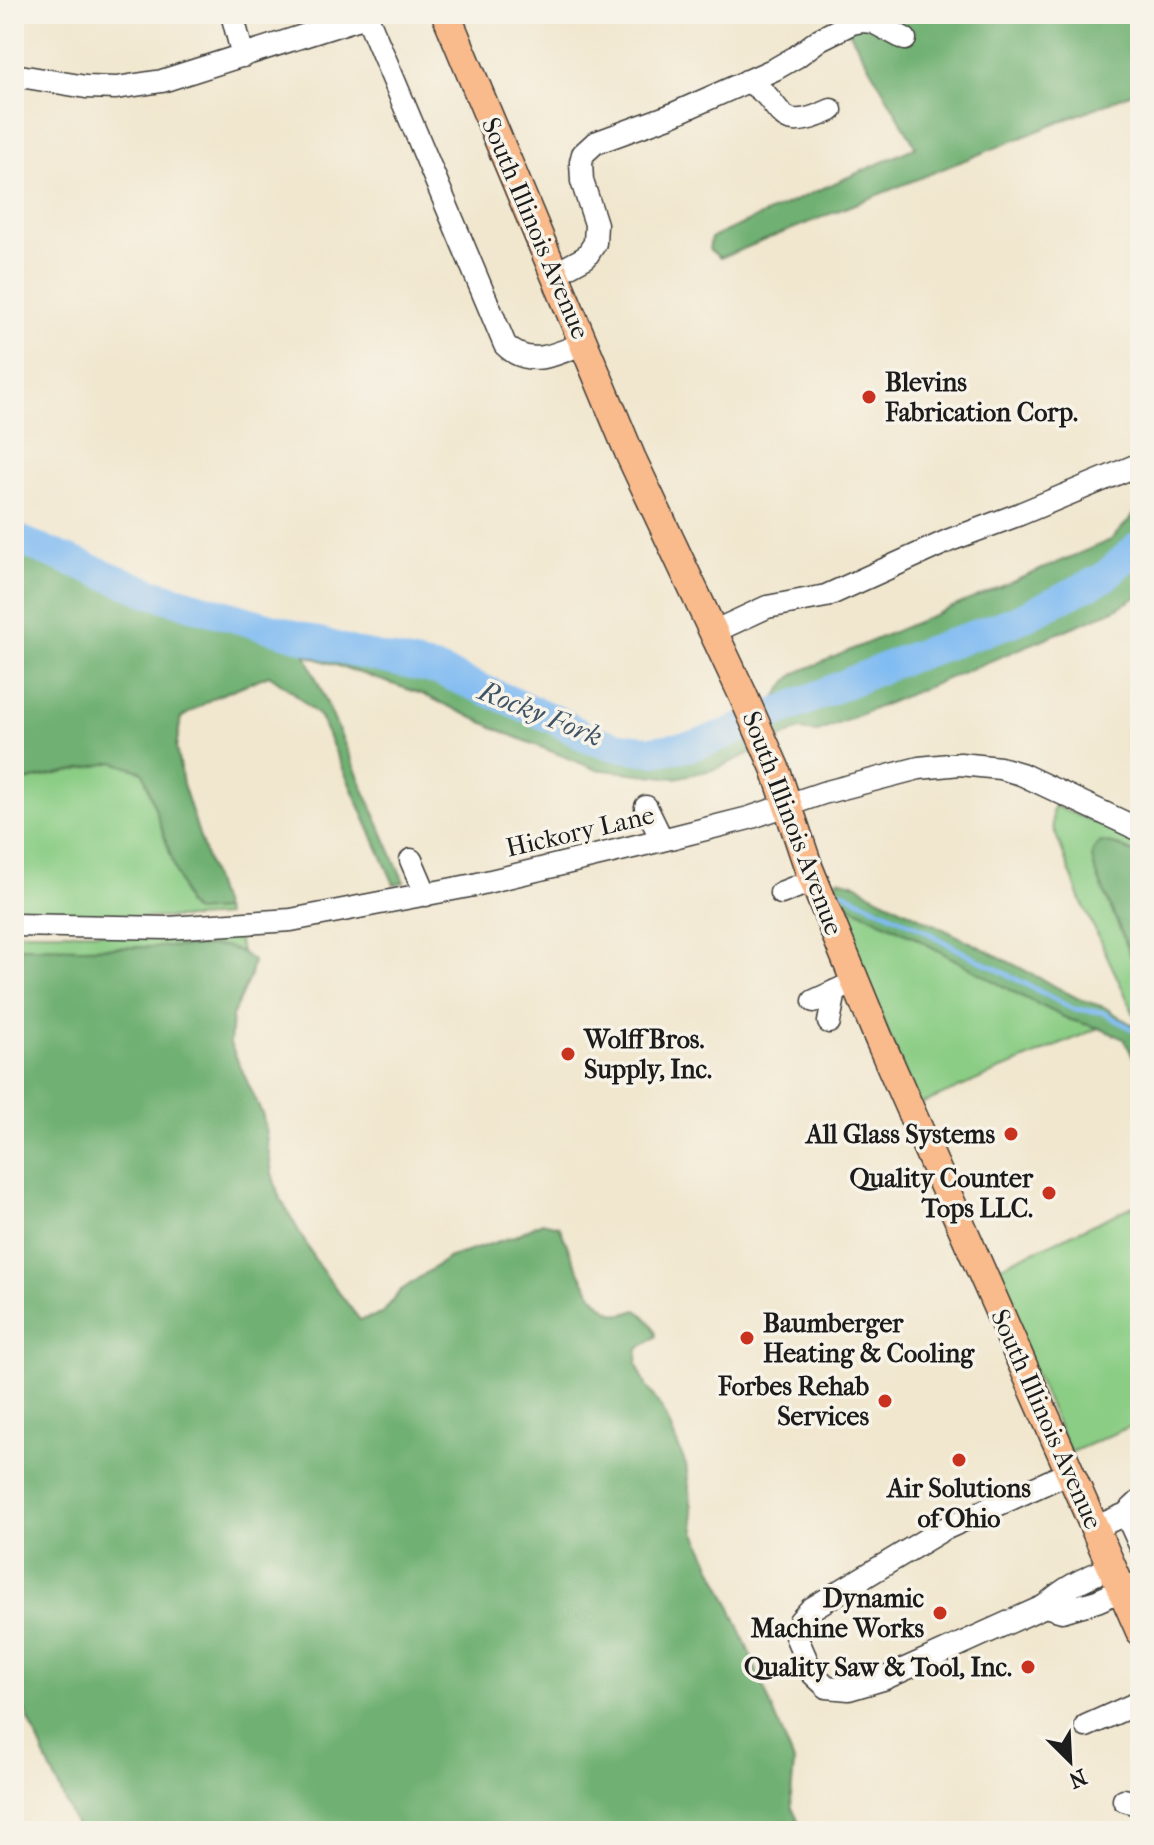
<svg xmlns="http://www.w3.org/2000/svg" width="1154" height="1845" font-family="'IM FELL French Canon',serif">
  <rect width="100%" height="100%" fill="#f7f3e8"/>
  <filter id="ink" filterUnits="userSpaceOnUse"><feTurbulence type="fractalNoise" baseFrequency=".0125" numOctaves="2"/><feDisplacementMap in="SourceGraphic" scale="16" xChannelSelector="R" yChannelSelector="G"/><feConvolveMatrix kernelMatrix="1 2 1 2 8 2 1 2 1" color-interpolation-filters="sRGB"/></filter>
  <filter id="wash" filterUnits="userSpaceOnUse"><feTurbulence type="fractalNoise" baseFrequency=".006" numOctaves="4" result="noise"/><feDisplacementMap in="SourceGraphic" scale="32" xChannelSelector="R" yChannelSelector="G"/><feGaussianBlur stdDeviation="1.8" result="paint"/><feColorMatrix in="noise" values="0 0 0 0 0 0 0 0 0 0 0 0 0 0 0 0 0 1.4 0 .05"/><feComposite in="paint" operator="in"/></filter>
  <g filter="url(#wash)">
    <rect width="100%" height="100%" fill="#f1e7cf"/>
    <path fill="#8bcd85" stroke="#547450" stroke-width="2" d="M114,762L144,772L187,905L195,912L223,910L225,916L193,918L14,916V783Z
      M1055,806L1140,841V860L1139,856L1117,845L1100,842C1089,853 1092,856 1095,870L1137,970L1140,972V1032L1131,1007L1080,898L1053,827L1052,812Z
      M834,887L836,894L856,909L912,936L1068,1019L1099,1028L919,1105L827,890Z
      M14,932L237,933L241,952L224,946L80,948L14,947Z
      M1140,1203V1422L1070,1453L990,1271Z"/>
    <path fill="#70b072" stroke="#466647" stroke-width="2" d="M839,14H1140V90L720,258L709,249L711,238L916,147Z
      M1140,508V595L1114,610L818,732L797,730L774,742L759,707L774,700L786,683L796,673L1111,540Z
      M14,538L151,593L356,653L437,670L558,721L586,737L615,746L651,751L691,746L744,726L755,751L716,769L675,778L595,769L506,733L422,694L306,655L404,882L394,884L320,717L293,692L269,675L215,697L181,718L176,748L183,784L223,910L195,912L187,905L143,772L114,762L14,783Z
      M1100,842L1117,845L1139,856L1140,972L1137,970L1095,870C1092,857 1089,853 1100,842Z
      M838,879L857,884L872,894L990,952L1079,999L1104,1007L1132,1025L1140,1042V1070L1124,1039L1099,1028L1068,1019L1019,995L912,936L856,909L836,894L834,887Z
      M224,946L241,952L253,961L250,976L232,1016L230,1044L263,1116L272,1173L279,1196L318,1265L360,1320L382,1314L400,1291L448,1258L515,1236L542,1222L559,1226C570,1250 589,1309 619,1314C625,1315 631,1312 637,1310C646,1316 656,1326 656,1337L638,1349L637,1365L646,1385L664,1412L686,1465L695,1531L730,1605L794,1762L791,1797L792,1808L803,1831H78L14,1686V947L80,948Z"/>
    <g fill="none" stroke-linecap="round" stroke-linejoin="round">
      <path stroke="#80bbf2" stroke-width="5" d="M830,886L920,928L966,954L993,967L1073,1009L1102,1012L1138,1032"/>
      <path stroke="#80bbf2" stroke-width="30" d="M14,538L151,593L356,653L437,670L558,721L586,737L615,746L651,751L691,746L722,736L895,663L1017,620L1103,578L1140,545"/>
    </g>
  </g>
  <g filter="url(#ink)">
    <g fill="none" stroke-linecap="round" stroke-linejoin="round">
      <defs>
        <path id="minor" d="M232,14L243,56
          M366,14L505,345C529,369 557,354 584,343
          M14,75L86,87L116,88L162,81L366,16
          M747,81C788,102 770,138 831,110
          M555,274L586,257L595,243L596,224L582,181L581,162L583,154L595,143L669,116L775,69L796,57L820,39L852,23L862,21L873,22L905,39
          M713,632L767,607L826,596L950,540L1020,514L1140,464
          M646,807L662,840
          M411,860L426,895
          M781,893L814,880
          M14,925L168,928L291,920L474,885L662,840L749,818L823,793L919,768L960,764L1000,768L1021,774L1140,830
          M814,1001L855,982
          M829,1022L835,991
          M1070,1472L942,1530L811,1609L800,1621L796,1636L812,1673L827,1687L849,1689L883,1679L1045,1606C1065,1586 1086,1578 1112,1567
          M1126,1514L1140,1545
          M1094,1528L1126,1514L1140,1501
          M1045,1606L1062,1611L1097,1601L1140,1582
          M1086,1726L1140,1702
          M1124,1800L1140,1805"/>
        <path id="major" d="M446,14L631,457L742,693L775,768L809,869L879,1039L1140,1631"/>
      </defs>
      <use href="#minor" stroke="#3c3a37" stroke-width="25"/>
      <use href="#major" stroke="#3c3a37" stroke-width="31"/>
      <use href="#minor" stroke="#fff" stroke-width="22"/>
      <use href="#major" stroke="#fabb8c" stroke-width="28"/>
    </g>
  </g>
  <g fill="#c8321e" stroke="#f7f3e8" stroke-width="3">
    <circle cx="869" cy="397" r="8"/>
    <circle cx="568" cy="1054" r="8"/>
    <circle cx="1011" cy="1134" r="8"/>
    <circle cx="1049" cy="1193" r="8"/>
    <circle cx="747" cy="1338" r="8"/>
    <circle cx="885" cy="1401" r="8"/>
    <circle cx="959" cy="1460" r="8"/>
    <circle cx="940" cy="1613" r="8"/>
    <circle cx="1028" cy="1667" r="8"/>
  </g>
  <g text-anchor="middle" stroke-width="7" stroke-linejoin="round" paint-order="stroke">
    <g font-size="26" fill="#1c1c1c" stroke="#f7f3e8">
      <text transform="translate(536 228) rotate(67)" y="9">South Illinois Avenue</text>
      <text transform="translate(793 823) rotate(69)" y="9">South Illinois Avenue</text>
      <text transform="translate(580 831) rotate(-13)" y="9">Hickory Lane</text>
      <text transform="translate(1047 1419) rotate(66)" y="9">South Illinois Avenue</text>
    </g>
    <g font-size="26" font-weight="bold" fill="#1c1c1c" stroke="#f7f3e8" text-anchor="end">
      <text x="885" y="391" text-anchor="start">Blevins<tspan x="885" dy="30">Fabrication Corp.</tspan></text>
      <text x="584" y="1048" text-anchor="start">Wolff Bros.<tspan x="584" dy="30">Supply, Inc.</tspan></text>
      <text x="995" y="1143">All Glass Systems</text>
      <text x="1033" y="1187">Quality Counter<tspan x="1033" dy="30">Tops LLC.</tspan></text>
      <text x="763" y="1332" text-anchor="start">Baumberger<tspan x="763" dy="30">Heating &amp; Cooling</tspan></text>
      <text x="869" y="1395">Forbes Rehab<tspan x="869" dy="30">Services</tspan></text>
      <text x="959" y="1497" text-anchor="middle">Air Solutions<tspan x="959" dy="30">of Ohio</tspan></text>
      <text x="924" y="1607">Dynamic<tspan x="924" dy="30">Machine Works</tspan></text>
      <text x="1012" y="1676">Quality Saw &amp; Tool, Inc.</text>
    </g>
    <g font-size="28" font-style="italic" fill="#3f5467" stroke="#f7f3e8">
      <text transform="translate(541 713) rotate(22)" y="10">Rocky Fork</text>
    </g>
  </g>
  <rect width="1154" height="1845" fill="none" stroke="#f7f3e8" stroke-width="48"/>
  <g transform="translate(1070 1761) rotate(156)" stroke="#f7f3e8" stroke-width="6" paint-order="stroke">
  <path d="M0-6L14 30L0 20L-14 30Z" fill="#1c1c1c"/>
  <text y="-12" font-size="22" font-weight="bold" text-anchor="middle" fill="#1c1c1c">N</text>
  </g>
</svg>
